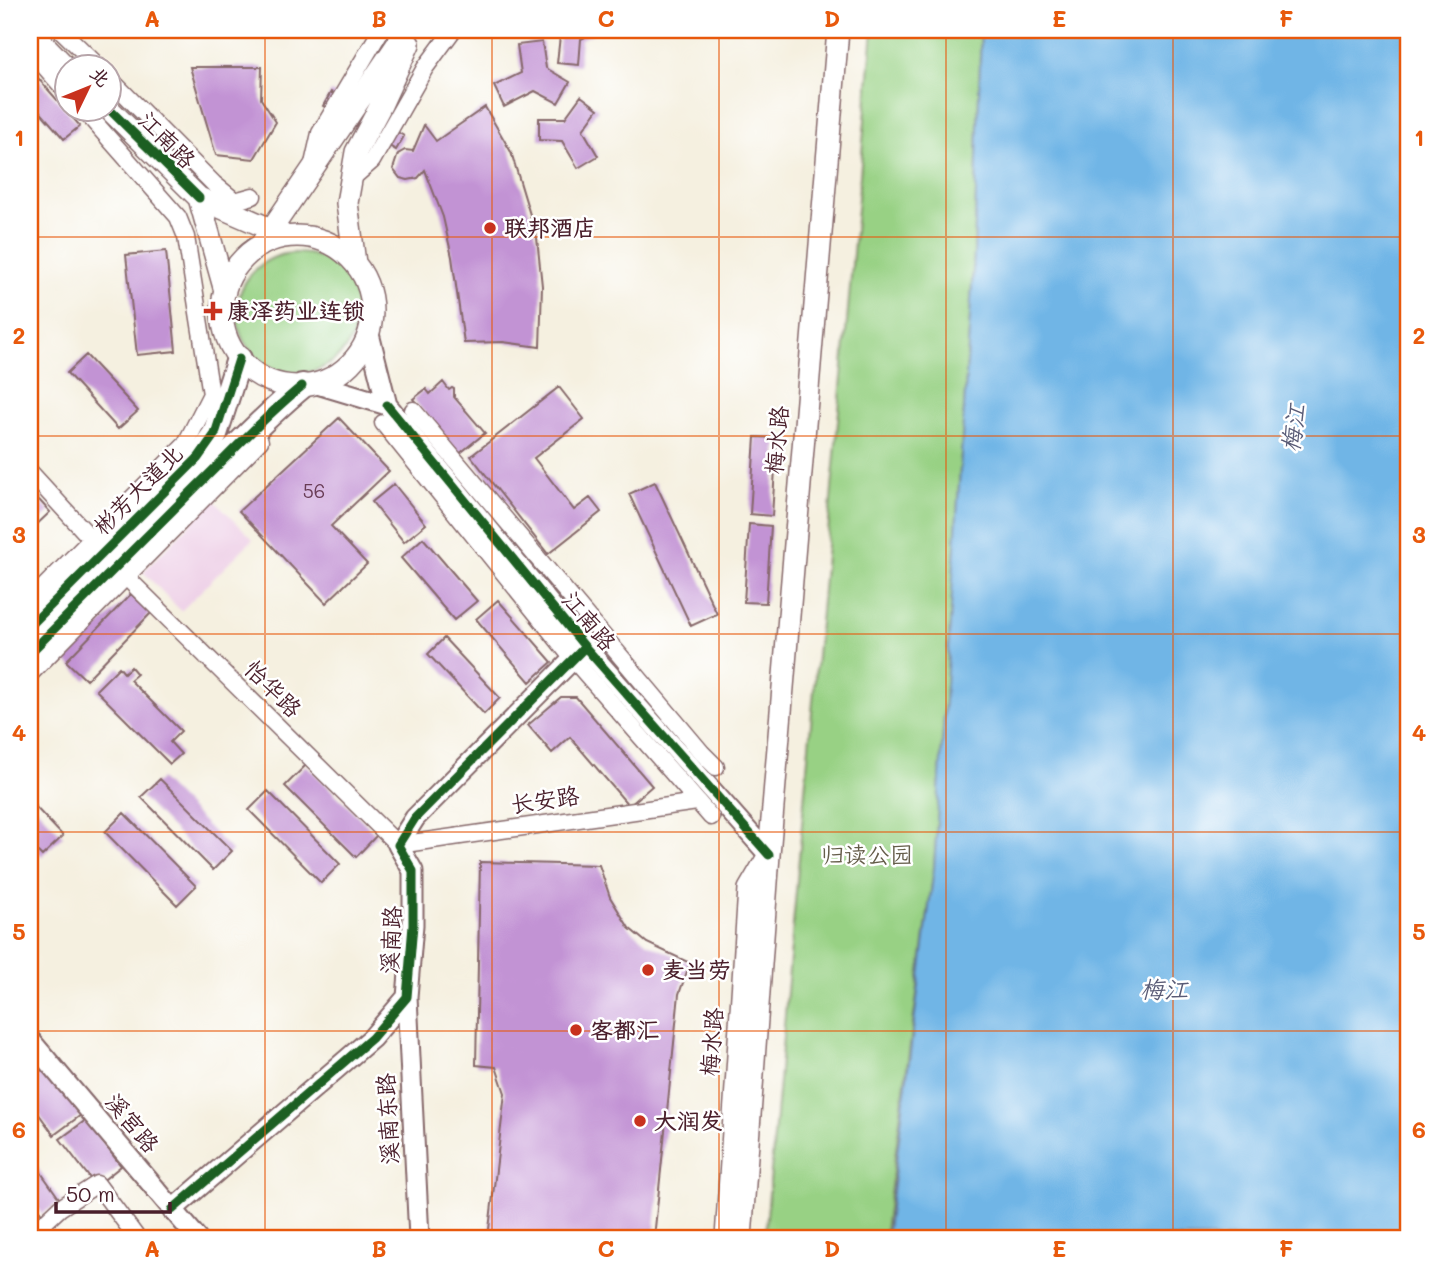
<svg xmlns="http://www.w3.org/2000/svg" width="1438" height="1268" font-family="Mali,'LXGW WenKai TC',sans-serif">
  <rect width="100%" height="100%" fill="#fff"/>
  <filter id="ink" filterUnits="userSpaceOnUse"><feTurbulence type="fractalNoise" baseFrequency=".0143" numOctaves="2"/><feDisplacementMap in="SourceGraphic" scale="14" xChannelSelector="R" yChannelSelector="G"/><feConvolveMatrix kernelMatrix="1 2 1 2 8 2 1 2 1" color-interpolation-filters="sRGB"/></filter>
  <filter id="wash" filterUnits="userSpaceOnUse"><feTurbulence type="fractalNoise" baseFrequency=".00686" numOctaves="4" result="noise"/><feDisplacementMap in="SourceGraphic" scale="28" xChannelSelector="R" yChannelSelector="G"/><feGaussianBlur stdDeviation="1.57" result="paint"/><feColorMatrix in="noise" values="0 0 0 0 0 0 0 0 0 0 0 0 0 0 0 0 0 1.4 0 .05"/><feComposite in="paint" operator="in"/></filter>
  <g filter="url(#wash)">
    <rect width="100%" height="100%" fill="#f5f0e0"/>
    <path fill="#eed0e7" d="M214,500L253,539L181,611L143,572Z"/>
    <path fill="#98d184" stroke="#717858" stroke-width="2" d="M873,30H981L974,254L934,868L884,1238H765Z
      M237 313a60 60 0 1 1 120 0a60 60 0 1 1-120 0Z"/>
    <path fill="#70b5e6" stroke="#5d6a88" stroke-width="2" d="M981,30H1408V1238H886L934,868L974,254Z"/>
    <g id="blocks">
      <path fill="#c293d4" d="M550,30H600L581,39L579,65L557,63L560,36Z
        M542,42L546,68L570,82L558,103L535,91L504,107L494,86L521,73L517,45Z
        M190,67H262L261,99L276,122L254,159L216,155Z
        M30,69L80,126L64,139L30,100Z
        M331,92L404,136L396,150L323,106Z
        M581,96L598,109L583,130L598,156L578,168L562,141L539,140V118H565Z
        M485,107L511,152L537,238L542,286L540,347L503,342L464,343L452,257L443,217L425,170L418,178L408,180L400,178L393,169L398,154L405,150L413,151L424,125L436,141Z
        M166,251L176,351L137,355L126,255Z
        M86,355L138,411L118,429L67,373Z
        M443,382L449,390L452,388L454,389V397L485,433L459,454L413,399L426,389L430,394Z
        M559,387L584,419L534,458L574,510L590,498L601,512L548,554L471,456Z
        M339,418L389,471L331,526L367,564L326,603L239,511Z
        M755,437L777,438L772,516L750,514Z
        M655,482L717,614L691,626L629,494Z
        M394,484L426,524L404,542L372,502Z
        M30,490L50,512L31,530L30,528Z
        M749,524L771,526L766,603L744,602Z
        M423,538L477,601L454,620L401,558Z
        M131,594L151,613L86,680L66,661Z
        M498,600L552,662L530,682L476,619Z
        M444,638L500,698L484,714L428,654Z
        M119,667L124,673L131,667L137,674L130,680L181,731L170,742L181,754L170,764L96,690Z
        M561,697H576L652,786L629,806L570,737L552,753L528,725Z
        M306,765L377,835L356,857L285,786Z
        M160,779L232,851L213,870L141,797Z
        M268,791L340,864L321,883L249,810Z
        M30,801L63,836L42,856L30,844Z
        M124,813L196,886L177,905L105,832Z
        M480,862L599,865L610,897L629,928L647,943L690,963L679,994L654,1238H488L505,1093L496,1067L476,1065Z
        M45,1067L81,1115L54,1135L30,1102V1078Z
        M86,1120L121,1166L96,1186L60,1139Z
        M30,1157L61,1201L42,1214L30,1196Z"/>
    </g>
  </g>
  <g filter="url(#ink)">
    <use href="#blocks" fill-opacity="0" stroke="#86686a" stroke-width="2"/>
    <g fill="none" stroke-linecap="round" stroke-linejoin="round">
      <defs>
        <path id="minor" d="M61,30L98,66
          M30,50L66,91
          M108,77L214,184L235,201L253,196
          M313,164L320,133L381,30
          M349,181L372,161L425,68L453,30
          M413,410L702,753L716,767
          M383,423L573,659L711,817
          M30,472L97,545
          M116,567L398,845L697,802
          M30,601L185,445L211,394L186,237L178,217L82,108
          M30,674L260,441
          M30,1236L60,1208L97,1184L137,1238"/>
        <path id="tertiary" d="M369,334L387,405L585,647L769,855
          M317,384L387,405
          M407,997L419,1238
          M30,1040L197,1238
          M172,1210L372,1038L407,997L413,925V871L398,845L415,818L585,647"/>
        <path id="secondary" d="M30,30L66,67
          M108,108L199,198L282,234
          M199,198L225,291
          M222 311a75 75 0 1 1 150 0a75 75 0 1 1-150 0Z
          M260,246L407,30
          M355,263L347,203L356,152L381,105L409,44
          M726,1238L749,889L766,860
          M741,1238L769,855L838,30"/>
        <path id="primary" d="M30,626L198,458L215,434L239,359
          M30,653C86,597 141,542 197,486C232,452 264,417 302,386"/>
      </defs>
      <use href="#minor" stroke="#86686a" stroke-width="19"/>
      <use href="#tertiary" stroke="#86686a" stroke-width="23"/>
      <use href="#secondary" stroke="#86686a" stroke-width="24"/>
      <use href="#primary" stroke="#86686a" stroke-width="28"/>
      <use href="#minor" stroke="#fff" stroke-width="16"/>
      <use href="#tertiary" stroke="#fff" stroke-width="19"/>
      <use href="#secondary" stroke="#fff" stroke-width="21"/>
      <use href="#primary" stroke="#fff" stroke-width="24"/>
      <defs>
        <path id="cycleway" d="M108,108L199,198
          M387,405L585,647L769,855
          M30,626L198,458L215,434L239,359
          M30,653C86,597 141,542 197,486C232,452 264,417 302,386
          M172,1210L372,1038L407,997L413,925V871L398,845L415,818L585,647"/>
      </defs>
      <use href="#cycleway" stroke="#fff" stroke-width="13"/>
      <use href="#cycleway" stroke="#1b5e20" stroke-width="9"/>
    </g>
  </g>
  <path fill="none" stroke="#e8590c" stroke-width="2" stroke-opacity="0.55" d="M265,30V1238M492,30V1238M719,30V1238M946,30V1238M1173,30V1238M30,237H1408M30,436H1408M30,634H1408M30,832H1408M30,1031H1408"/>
  <g fill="#c8321e" stroke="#fff" stroke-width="2.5">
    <circle cx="490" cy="228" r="7"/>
    <path d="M209.5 300.5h7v7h7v7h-7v7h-7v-7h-7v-7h7z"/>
    <circle cx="648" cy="970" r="7"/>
    <circle cx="576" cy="1030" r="7"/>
    <circle cx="640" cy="1121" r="7"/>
  </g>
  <g text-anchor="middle" stroke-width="5" stroke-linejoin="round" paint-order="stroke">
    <g font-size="19" fill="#683c55">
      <text x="314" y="498">56</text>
    </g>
    <g font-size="23" fill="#4a1f2b" stroke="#fff">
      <text transform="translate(167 140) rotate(45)" y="8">江南路</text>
      <text transform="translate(777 440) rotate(-85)" y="8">梅水路</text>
      <text transform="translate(138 490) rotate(-45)" y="8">彬芳大道北</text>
      <text transform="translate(589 621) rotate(50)" y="8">江南路</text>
      <text transform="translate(273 689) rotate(45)" y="8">怡华路</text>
      <text transform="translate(545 800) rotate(-8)" y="8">长安路</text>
      <text transform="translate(391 940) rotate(-87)" y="8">溪南路</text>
      <text transform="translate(712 1042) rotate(-86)" y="8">梅水路</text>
      <text transform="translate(388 1119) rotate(-93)" y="8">溪南东路</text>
      <text transform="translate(132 1123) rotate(50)" y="8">溪宫路</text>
    </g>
    <g font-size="23" font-weight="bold" fill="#4a1f2b" stroke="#fff" text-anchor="start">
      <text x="504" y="236">联邦酒店</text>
      <text x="227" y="319">康泽药业连锁</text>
      <text x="662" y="978">麦当劳</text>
      <text x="590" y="1038">客都汇</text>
      <text x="654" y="1129">大润发</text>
    </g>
    <g font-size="23" fill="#655d4a" stroke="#fff">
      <text x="867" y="863">归读公园</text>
    </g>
    <g font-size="24" font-style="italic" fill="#595b76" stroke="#fff">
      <text transform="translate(1294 428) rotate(-82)" y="8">梅江</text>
      <text x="1164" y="998">梅江</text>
    </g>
  </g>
  <rect width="1438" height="1268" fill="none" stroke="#fff" stroke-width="77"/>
  <g transform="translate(88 88) rotate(47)"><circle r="33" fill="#ffffff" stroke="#b7a5aa" stroke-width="2"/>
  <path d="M0-5L12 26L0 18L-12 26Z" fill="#c8321e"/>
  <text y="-10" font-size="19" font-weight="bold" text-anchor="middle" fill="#4a1f2b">北</text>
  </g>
  <path d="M56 1202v10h114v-10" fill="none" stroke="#4a1f2b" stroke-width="3.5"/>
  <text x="66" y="1202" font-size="21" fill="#4a1f2b" stroke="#ffffff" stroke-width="5" paint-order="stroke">50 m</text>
  <rect x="38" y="38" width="1362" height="1192" fill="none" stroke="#e8590c" stroke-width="2.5"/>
  <g font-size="23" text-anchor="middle" font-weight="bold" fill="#e8590c">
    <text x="152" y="27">A</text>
    <text x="379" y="27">B</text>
    <text x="606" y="27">C</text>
    <text x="832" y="27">D</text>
    <text x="1059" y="27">E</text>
    <text x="1286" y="27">F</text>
    <text x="19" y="146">1</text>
    <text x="1419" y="146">1</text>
    <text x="19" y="344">2</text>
    <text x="1419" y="344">2</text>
    <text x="19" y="543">3</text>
    <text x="1419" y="543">3</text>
    <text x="19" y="741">4</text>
    <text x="1419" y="741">4</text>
    <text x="19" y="940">5</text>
    <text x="1419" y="940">5</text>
    <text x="19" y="1138">6</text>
    <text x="1419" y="1138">6</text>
    <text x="152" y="1257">A</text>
    <text x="379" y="1257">B</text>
    <text x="606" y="1257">C</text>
    <text x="832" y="1257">D</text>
    <text x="1059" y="1257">E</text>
    <text x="1286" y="1257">F</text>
  </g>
</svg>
